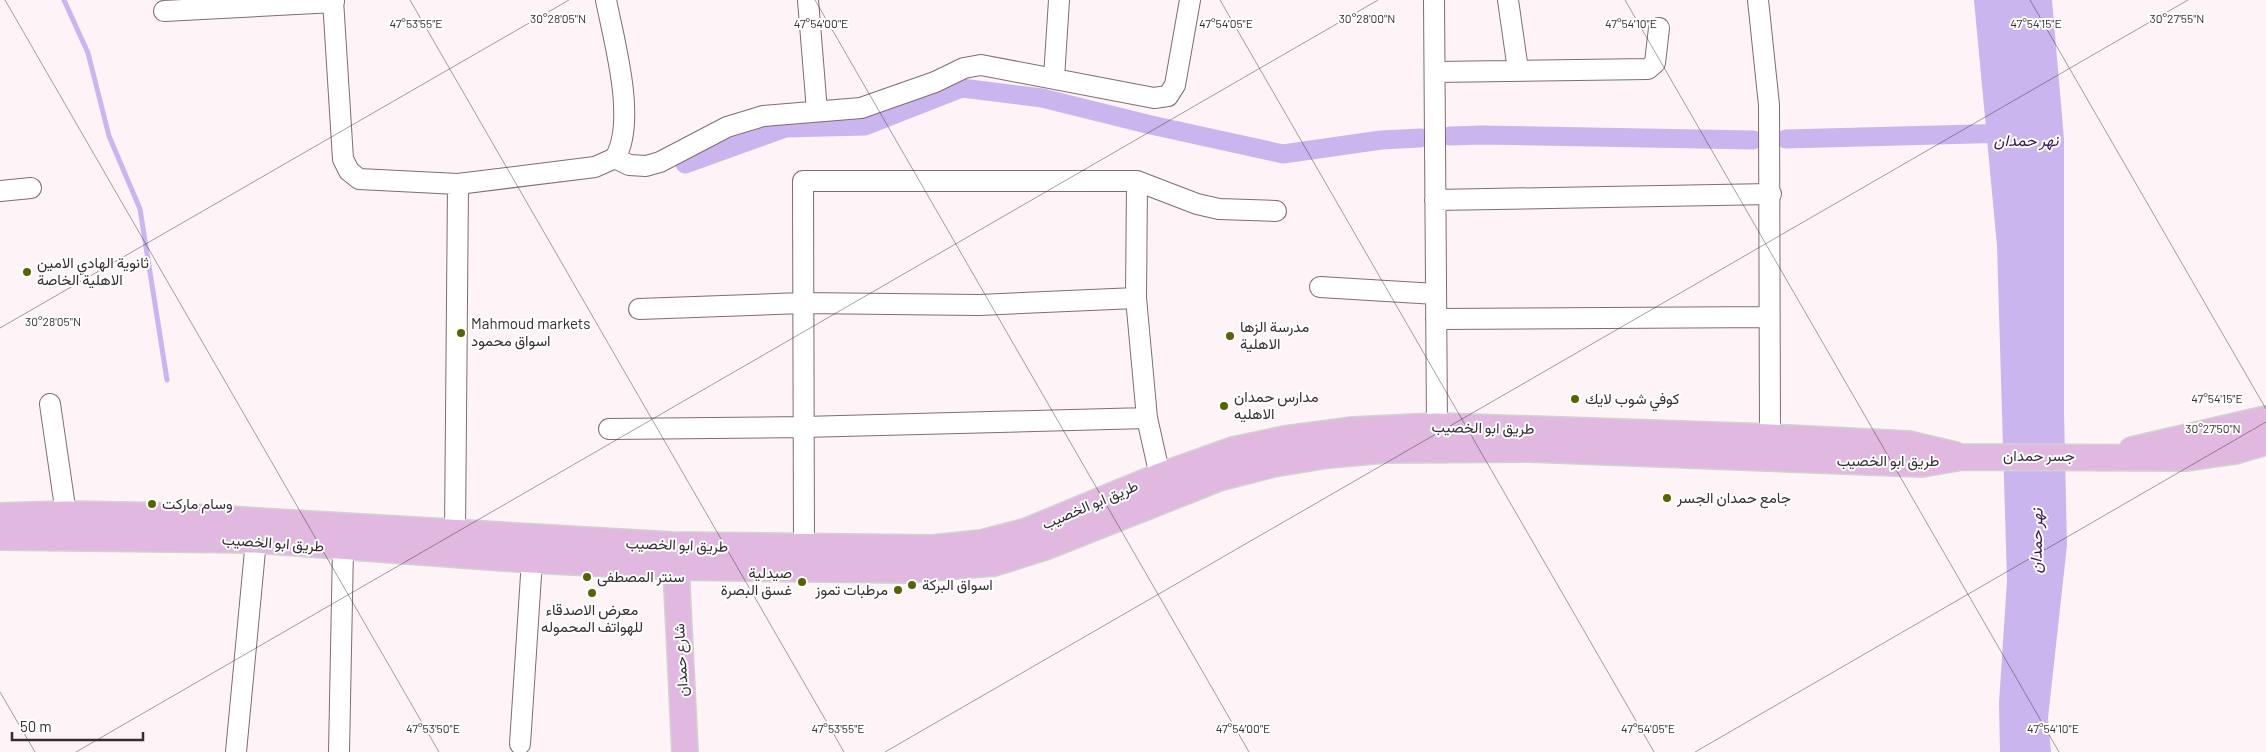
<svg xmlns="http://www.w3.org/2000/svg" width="2266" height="752" font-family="Barlow,Vazirmatn,sans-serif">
  <rect width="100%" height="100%" fill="#fef3f7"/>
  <path fill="#cbb5ee" d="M1974,0H2052L2064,139V412L2067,545L2048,718L2051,752H2000L1999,703L2007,580L1997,246Z"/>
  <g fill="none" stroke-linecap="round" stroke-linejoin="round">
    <path stroke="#cbb5ee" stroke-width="5" d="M64,0L88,53L109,136L140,209L167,380"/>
    <path stroke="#cbb5ee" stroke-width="19" d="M1450,136L1483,135L1753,140
      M1786,139L2012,133
      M685,164L785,128L865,126L962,88L1042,98L1151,125L1283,154L1381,140L1421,138"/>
    <defs>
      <path id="minor" d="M333,0L343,159L349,171L359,179L458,184
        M808,0L817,111
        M1434,0L1437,426
        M1508,0L1518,70
        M1758,0L1769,105L1770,437
        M164,11L334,2
        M1436,72L1648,69L1655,63L1659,28
        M1054,78L1059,0
        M615,158L629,165L646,166L660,162L727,127L763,116L861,108L935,82L964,68L981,65L1154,98L1168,96L1175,85L1190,0
        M1137,181L1136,298L1147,418L1160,476
        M0,191L31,188
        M1435,200L1771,194
        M1320,287L1436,294
        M639,309L802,303L979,305L1136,298
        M1436,319L1769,317
        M50,404L66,514
        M609,429L803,427L1147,418
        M455,533L458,184L595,167L615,158C637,121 614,41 606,0
        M804,547L803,181H1137L1197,204L1219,209L1276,211
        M520,744L532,560
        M236,752L256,540
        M339,752L343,548"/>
      <path id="major" d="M2132,450L2266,419
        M0,516L66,514L172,516L672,545L933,548L981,543L1027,531L1160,476L1233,450L1285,439L1353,430L1437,426L1770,437L1908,444L1955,455
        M0,537L256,540L532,560L676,567L904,570L994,563L1045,547L1219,478L1273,464L1328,455L1384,450L1530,449L1922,464L1962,457L2187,458L2235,451L2266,442
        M676,567L685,752"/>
    </defs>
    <use href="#minor" stroke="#826a74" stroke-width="22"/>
    <use href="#major" stroke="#d3d1d2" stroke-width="28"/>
    <use href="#minor" stroke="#fff" stroke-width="20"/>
    <use href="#major" stroke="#e0b8e0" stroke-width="25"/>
  </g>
  <path fill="none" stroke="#372d31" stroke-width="1" stroke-opacity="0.45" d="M5,0L439,752M410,0L844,752M815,0L1249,752M1220,0L1654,752M1625,0L2059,752M2030,0L2266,409M0,328L569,0M0,692L35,752M76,752L1378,0M885,752L2188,0M1695,752L2266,422"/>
  <g fill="#576304" stroke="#fff" stroke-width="2">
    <circle cx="27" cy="272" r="5"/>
    <circle cx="461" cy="333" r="5"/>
    <circle cx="1230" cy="336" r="5"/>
    <circle cx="1575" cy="399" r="5"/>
    <circle cx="1224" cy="406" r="5"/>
    <circle cx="1667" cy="498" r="5"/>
    <circle cx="152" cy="504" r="5"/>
    <circle cx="587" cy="577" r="5"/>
    <circle cx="802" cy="582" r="5"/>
    <circle cx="912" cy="585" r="5"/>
    <circle cx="898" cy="590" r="5"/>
    <circle cx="592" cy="593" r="5"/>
  </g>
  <g text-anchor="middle" stroke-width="4" stroke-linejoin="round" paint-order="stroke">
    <g font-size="15" fill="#372d31" stroke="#fff" text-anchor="start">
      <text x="37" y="268">ثانوية الهادي الامين<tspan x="37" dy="17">الاهلية الخاصة</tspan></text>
      <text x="471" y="329">Mahmoud markets<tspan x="471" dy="17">اسواق محمود</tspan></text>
      <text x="1240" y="332">مدرسة الزها<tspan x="1240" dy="17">الاهلية</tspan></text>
      <text x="1234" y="402">مدارس حمدان<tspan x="1234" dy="17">الاهليه</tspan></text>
      <text x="1585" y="404">كوفي شوب لايك</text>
      <text x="1677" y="503">جامع حمدان الجسر</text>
      <text x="162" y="509">وسام ماركت</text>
      <text x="792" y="578" text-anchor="end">صيدلية<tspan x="792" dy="17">غسق البصرة</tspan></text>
      <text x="597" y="582">سنتر المصطفى</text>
      <text x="922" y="590">اسواق البركة</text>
      <text x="888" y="595" text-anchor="end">مرطبات تموز</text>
      <text x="592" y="615" text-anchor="middle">معرض الاصدقاء<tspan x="592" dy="17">للهواتف المحموله</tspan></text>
    </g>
    <g font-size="15" fill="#372d31" stroke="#fff">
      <text transform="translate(1483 428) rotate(1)" y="5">طريق ابو الخصيب</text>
      <text x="2039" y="461">جسر حمدان</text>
      <text x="1888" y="466">طريق ابو الخصيب</text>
      <text transform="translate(1090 505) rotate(-23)" y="5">طريق ابو الخصيب</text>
      <text transform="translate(273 543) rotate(4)" y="5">طريق ابو الخصيب</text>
      <text transform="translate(677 545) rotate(2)" y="5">طريق ابو الخصيب</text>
      <text transform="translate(681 660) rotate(-93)" y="5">شارع حمدان</text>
    </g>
    <g font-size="16" font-style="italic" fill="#361758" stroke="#fff">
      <text x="2026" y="146">نهر حمدان</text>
      <text transform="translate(2036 541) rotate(-89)" y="6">نهر حمدان</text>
    </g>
  </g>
  <g font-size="12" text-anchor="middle" fill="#372d31" stroke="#fff" stroke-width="4" stroke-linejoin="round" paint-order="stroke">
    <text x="558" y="23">30°28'05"N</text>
    <text x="1367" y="23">30°28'00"N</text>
    <text x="2177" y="23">30°27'55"N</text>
    <text x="416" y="28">47°53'55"E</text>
    <text x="1226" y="28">47°54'05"E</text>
    <text x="2036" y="28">47°54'15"E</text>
    <text x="821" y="28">47°54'00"E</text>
    <text x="1631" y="28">47°54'10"E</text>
    <text x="53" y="326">30°28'05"N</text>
    <text x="2217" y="403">47°54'15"E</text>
    <text x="2213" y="433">30°27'50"N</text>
    <text x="433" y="733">47°53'50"E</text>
    <text x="838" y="733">47°53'55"E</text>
    <text x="1243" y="733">47°54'00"E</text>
    <text x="1648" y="733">47°54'05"E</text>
    <text x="2053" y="733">47°54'10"E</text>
  </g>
  <path d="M12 732v8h131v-8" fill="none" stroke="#372d31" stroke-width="2.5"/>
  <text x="20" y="732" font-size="15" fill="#372d31" stroke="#ffffff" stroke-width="4" paint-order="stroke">50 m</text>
</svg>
